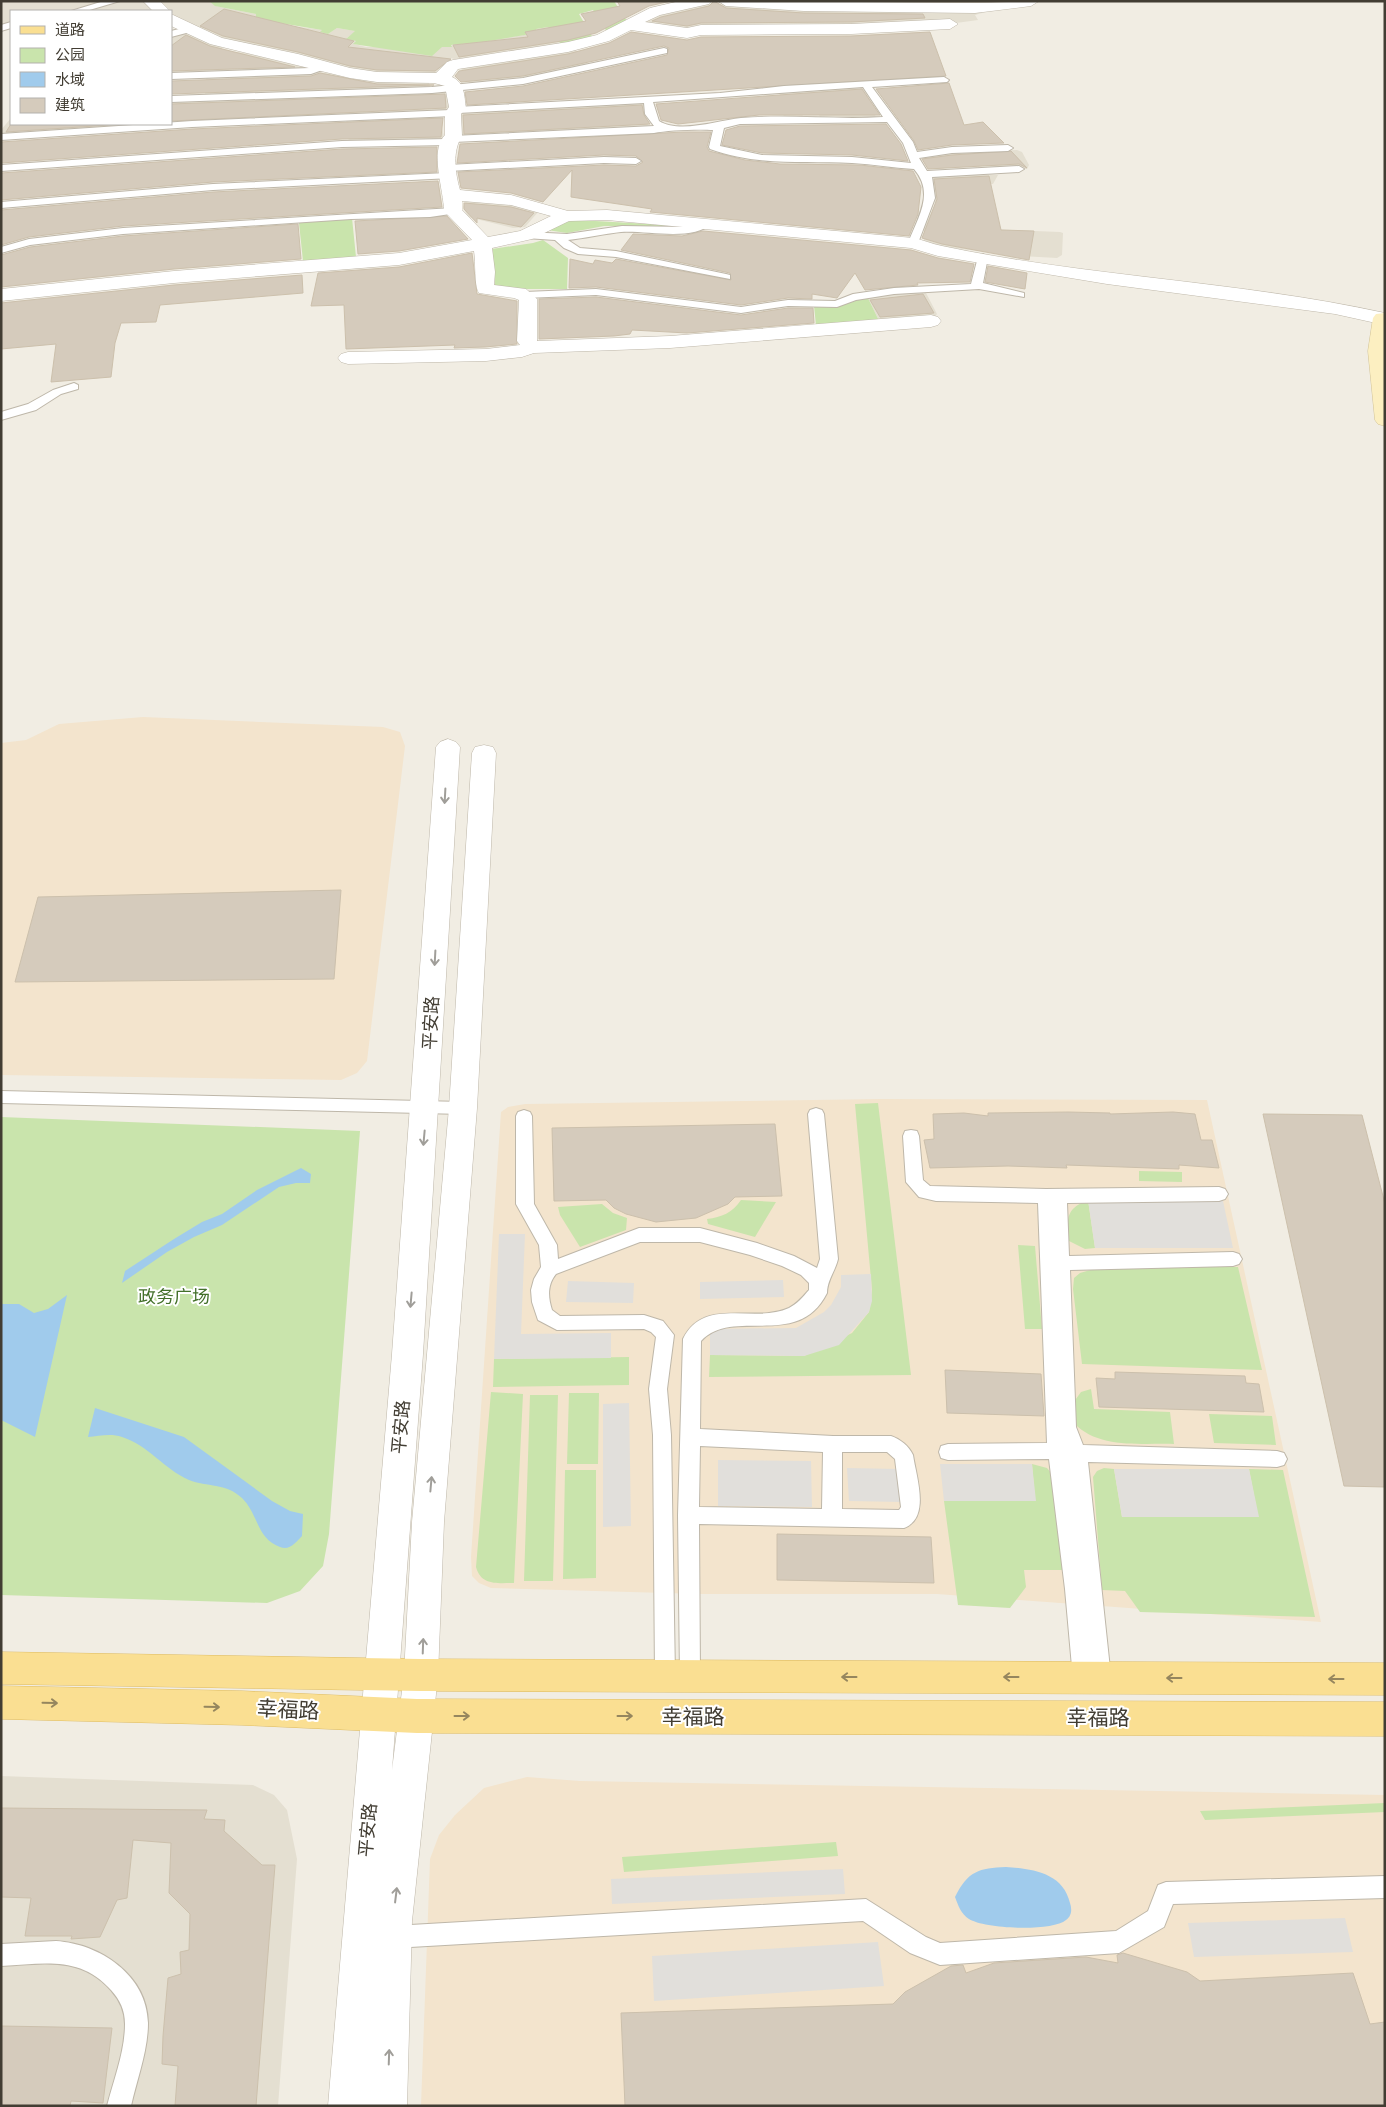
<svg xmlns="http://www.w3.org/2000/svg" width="1386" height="2107" font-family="Inter,'Noto Sans SC',sans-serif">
  <rect width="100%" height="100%" fill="#f1ede3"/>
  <path fill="#e4dfd1" d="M1,1H109L66,11H11V23L1,26Z
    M123,1H147L158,11H84Z
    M156,1H209L216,6L256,14L293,26L323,30L328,34L337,28L356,31L347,38L356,41L354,44L366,47H442L537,33L535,29L548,27L563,47L459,60L450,58L436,74L383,75L236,45L174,16L171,11H168Z
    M707,4L982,11V13L975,15L978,20L956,23L687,32L640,22L655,14Z
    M185,32L222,45V52L261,53L307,63L309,68L171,74V36Z
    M574,48L590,67L473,84L469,83L459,65Z
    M319,72L377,80L428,79L430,87L205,95L206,77Z
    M863,87L872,104L876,118L820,119L817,104L801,101L803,118H784L779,91Z
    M447,90L451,108L447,110L171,123V102Z
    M641,102L643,104L648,125L646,126L461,135L459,112Z
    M440,116L444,138L442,139L349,143L346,120Z
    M11,118V124H166L1,134V130Z
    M1017,150L1022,152L1029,165L1027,169L983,166L929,169L923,156L924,154Z
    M937,175H998L993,184L962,185L965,228L1060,232L1063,233L1062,255L1057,258L1021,256L928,245L924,242V228L935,204L931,177Z
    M467,199L503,202L539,211L525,227L513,228L468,217L463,207Z
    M925,291L937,314L934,318L880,323L867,296Z
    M1,1776L253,1785L274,1795L287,1810L297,1859L278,2106H1Z"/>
  <path fill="#f3e4cd" d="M143,717L383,727L400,732L405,746L367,1061L357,1073L341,1080L1,1075V743L26,740L59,724Z
    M881,1099L1207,1100L1321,1622L937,1594H700L491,1588L479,1583L472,1576L471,1557L501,1112L508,1107L525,1104Z
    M527,1777L580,1781L1385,1795V2106H421L430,1859L439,1835L455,1815L484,1788Z"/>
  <path fill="#c9e4ac" d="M209,1H614L627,21L607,32L593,10L579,14L593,38L563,47L548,27L536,29L537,33L483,42L451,45L452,47H442L432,56L353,44L356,41L346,39L355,31L337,28L328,34L320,32L322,30L256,19V14L215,6Z
    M352,218L356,257L303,261L299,223Z
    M577,220L685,226H604L567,233L547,230L565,222Z
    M543,240L568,258L567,289H507L495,286L492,249L533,243Z
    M867,296L880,323L816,325L814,306L839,305Z
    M878,1103L911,1375L709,1377L710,1355L804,1356L852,1333L869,1312L872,1290L855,1104Z
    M1,1117L360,1131L329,1534L323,1566L300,1591L267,1603L1,1595Z
    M1139,1171L1182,1172V1182L1139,1181Z
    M741,1200L776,1202L755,1237L708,1224L707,1219C722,1217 732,1213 741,1200Z
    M1088,1200L1095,1248L1085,1249L1069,1241C1067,1219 1065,1209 1088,1200Z
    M602,1204L613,1213L627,1218L626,1230L580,1247L560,1215L558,1207Z
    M1018,1245L1035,1246L1042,1329H1025Z
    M1101,1267H1238L1262,1370L1082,1364L1073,1289L1074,1278L1080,1273Z
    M629,1357V1385L493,1387L494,1359Z
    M1091,1389L1094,1409L1170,1412L1174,1444C1141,1443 1098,1449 1074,1423L1073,1403L1081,1392Z
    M491,1392L523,1394L514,1583C498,1583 481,1586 476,1567Z
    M569,1393H599L598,1464H567Z
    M530,1395H558L553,1581H524Z
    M1209,1414L1272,1416L1276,1445L1214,1443Z
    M1032,1464L1047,1468L1052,1474L1065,1570H1024L1026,1587L1010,1608L958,1605L944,1501H1035Z
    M1104,1468L1114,1469L1122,1517H1258L1249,1469L1283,1470L1315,1617L1140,1612L1125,1591L1102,1590L1093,1477L1097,1471Z
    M565,1470H596V1578L563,1579Z
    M1385,1803V1812L1205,1820L1200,1811Z
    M836,1842L838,1856L624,1872L622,1857Z"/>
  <path fill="#e1dfdb" d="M1088,1200L1223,1201L1233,1248H1095Z
    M499,1234H525L521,1334L611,1333V1358L494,1359Z
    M871,1274L872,1301L869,1312L839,1345L804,1356L710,1355V1329L796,1328L824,1312L831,1305L841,1287V1275Z
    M783,1280L784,1297L700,1299V1282Z
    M568,1281L634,1283L633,1303L566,1302Z
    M629,1403L631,1526L603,1527V1404Z
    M718,1460L811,1461L812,1507L718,1506Z
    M940,1464H1032L1036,1501H944Z
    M847,1468L900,1469L902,1502L849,1501Z
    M1114,1469H1249L1259,1517H1122Z
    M843,1869L845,1894L612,1904L611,1879Z
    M1345,1918L1353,1952L1194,1957L1188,1923Z
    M878,1942L884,1986L654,2001L652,1956Z"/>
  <path fill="#a0cbec" d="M301,1168L311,1174L310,1183H296L279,1187L222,1225L194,1237L167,1252L122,1283L125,1271L174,1239L202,1222L222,1214L257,1190Z
    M67,1295L35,1437L1,1420V1304H19L34,1313L48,1309Z
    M95,1408L184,1437L272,1501L290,1511L303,1514L302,1536C296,1542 290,1551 280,1547C256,1538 259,1515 242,1498C226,1483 207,1487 189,1480C164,1469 148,1445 122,1437C111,1433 99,1436 88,1437Z
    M1006,1867C1033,1869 1063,1873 1070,1903C1072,1909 1072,1916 1066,1920C1052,1932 985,1929 969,1919C961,1914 958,1905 955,1897C968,1871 979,1868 1006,1867Z"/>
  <path fill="#d5cbbc" stroke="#ccc0ac" d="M617,1H671L649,6L596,33L568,40L459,57L453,45L528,37L525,32L586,21L581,14L620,6Z
    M714,1L726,8L804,13L923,14L925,18L851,22L701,23L687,26L652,21L661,17L709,6Z
    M224,9L354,41L348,47L451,59L435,71L377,70L350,66L298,52L223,36L200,26Z
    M631,32L687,40L701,37L851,36L930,32L946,76L467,105L465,92L523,86L667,55L669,48L664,46L523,76L461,82L455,76L459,71L568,54L609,43Z
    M186,35L210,46L295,67L171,71V46Z
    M320,73L377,84L434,85L171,94V81L311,76Z
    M949,83L964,125L983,122L1004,143L952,145L918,150L914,141L876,89Z
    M862,89L880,115H759L678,124L661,120L656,104Z
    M445,94L446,108L171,121V104Z
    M642,105L644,115L650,124L464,134L463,115Z
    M443,118L441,137L342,139L1,163V142L192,129Z
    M11,124H124L6,132Z
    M886,124L901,144L908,161L852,155L762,153L722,145L726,130L740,126Z
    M683,132H711L707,147L709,151L745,160L780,164L860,165L913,171L921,187L918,214L909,236L650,212L652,209L571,197L572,170L543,202L511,193L461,188L460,183L458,172L604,165L636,166L643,162L636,156L604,155L457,163L460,144Z
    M437,147V172L213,182L1,200V173L342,149Z
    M1011,151L1027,168L1019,164L928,169L922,159L952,155Z
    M989,176L1001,230L1034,231L1029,260L942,244L922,238L937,199L934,179Z
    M438,181L442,207L123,226L29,237L1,245V210L213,192Z
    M464,203L511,207L534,213L521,227L477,218V223L464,209Z
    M447,216L468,239L399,251L358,254L355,221Z
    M298,224L301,259L174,269L1,287V255L30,247L123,236Z
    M703,231L911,250L938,258L974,264L970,282L917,283L918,285L865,290L855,273L837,298L812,294V299L788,298L741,305L596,287L569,288L570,259L593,264L595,260L612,263L616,259L731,280L730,273L621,250L633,234L682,236Z
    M472,253L477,294L517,301V344L485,347L454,348L455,345L346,349L344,305L311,306L318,273L399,267Z
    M988,266L1027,273L1025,289L985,282Z
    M302,275L303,293L160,305L156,322L121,323L115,343L111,377L51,382L56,344L1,349V303L174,285Z
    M923,294L934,313L880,317L870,300Z
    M596,297L741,315L788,308H813L814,323L687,333L632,330L630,334L614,336L539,339V299Z
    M341,890L334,979L15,982L38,897Z
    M1068,1112L1110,1113V1114L1173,1112L1195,1114L1201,1140H1212L1219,1168L1179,1165V1169L1066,1165L1067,1168L1008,1166L930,1168L924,1140L934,1139L933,1114L964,1113L988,1116V1113Z
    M1263,1114L1362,1115L1385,1204V1487L1344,1486Z
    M775,1124L782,1196L735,1197L728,1204L696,1218L656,1222L626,1214L614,1208L606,1200L554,1201L552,1128Z
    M945,1370L1041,1374L1044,1416L947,1413Z
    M1115,1372L1245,1376L1246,1383L1259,1384L1264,1412L1099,1407L1096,1378L1115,1379Z
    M777,1534L931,1537L934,1583L777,1580Z
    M1,1808L207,1810L204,1819L225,1820L224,1831L262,1865H275L256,2106H175L178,2066L162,2064L163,2036L168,1978L181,1974L180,1952L189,1950L190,1914L169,1893L171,1843L133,1840L127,1898L117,1900L100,1937L71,1939L72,1936H25L31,1898L1,1897Z
    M1123,1953L1187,1972L1200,1981L1353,1973L1370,2024L1385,2022V2106H625L621,2013L893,2004L905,1992L951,1966L963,1965L966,1973L994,1963L1086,1957L1118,1963L1117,1955Z
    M1,2026L112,2028L103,2103L71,2101L70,2106H1Z"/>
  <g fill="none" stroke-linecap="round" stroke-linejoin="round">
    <defs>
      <path id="service" d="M104,1H120L86,11H71Z
        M11,22V28L1,31V25Z
        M187,27L190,28V32L171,37V31Z
        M664,48L667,49V53L523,84L432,93L171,102V96L432,87L523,78Z
        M322,64L327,67L325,69L311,74L171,79V73L310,68Z
        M944,77L949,80L947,82L872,87L913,142L917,152L952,147L1008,145L1013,148L1008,151L952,153L919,158L927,171L1019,166L1024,169L1019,172L932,177L935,198L918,243L913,246L908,243C918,217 935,193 914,169C893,168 873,164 852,163C804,161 756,166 710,149L709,147L713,130C700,129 666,130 654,133L453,142L448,145L342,147L1,171V165L342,141L448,139L453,136L654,126L645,114L644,103L458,113L453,116L192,127L1,140V134L192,121L451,110L456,107L720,93L784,86ZM863,87L883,117C836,120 788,114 741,118C719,120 680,134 659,121L653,102ZM887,122L903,143L911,163L852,157L762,155L720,146L724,128L740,124Z
        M604,157L636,158L641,161L636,164L604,163L448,171L443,168L448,165Z
        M447,173L451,174V178L213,190L1,208V202L213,184Z
        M453,208L457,209V213L430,217L351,219L123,234L30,245L1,253V247L29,239L123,228Z
        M706,220L711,223C695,242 645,230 621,232C604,234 585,238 568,240L580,248L616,251L726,274L730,275V279L616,257L578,254L564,248L555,240L526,238L521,235L526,232L567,234L622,226L684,227L693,226Z
        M983,254L988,257L983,283L1024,293V297L979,289L894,294L856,300L837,307L788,306L741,313L596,295L525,298L519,295L525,292L596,289L741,307L788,300L835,301L853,294L894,288L971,284L978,257Z
        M74,383L78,385V389L61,394L36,410L1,420V412L28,404L53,390Z
        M1,1091L463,1102L469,1104L471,1108L469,1112L463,1114L1,1103Z
        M816,1108L822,1110L824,1114L838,1259C835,1272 827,1280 827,1293C798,1351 733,1306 701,1341L700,1429L833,1436H891C900,1439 909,1446 913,1455C916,1476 931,1518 904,1528L699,1524L700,1676L697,1683L690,1686L683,1683L680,1676L678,1515L683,1339C704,1296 754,1324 789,1308C797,1304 803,1297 809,1290V1283L801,1275L782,1266L750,1255L700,1242H640L556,1274C547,1285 548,1297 552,1310L560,1316L644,1315L663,1321L674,1335L667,1389L671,1435L675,1676L672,1683L665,1686L658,1683L655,1676L653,1435L649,1389L656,1337L651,1332L644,1329L557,1330L538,1320L532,1302L531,1290L534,1279L541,1267L539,1245L516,1204V1116L518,1112L524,1110L530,1112L532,1116L534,1204L557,1245L558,1259L639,1228H700L757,1243L794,1256L817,1268L820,1259L808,1114L810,1110ZM700,1446L823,1452L822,1509L699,1507ZM842,1452H887L895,1459L901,1507L899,1510L842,1509Z
        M911,1130L917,1131L919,1136L923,1180L930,1186L1046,1189L1219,1187L1225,1189L1228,1194L1225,1199L1219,1201L1067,1203L1069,1256L1233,1252L1239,1254L1242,1259L1239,1264L1233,1266L1070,1270L1076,1427L1083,1445L1277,1451L1284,1453L1287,1459L1284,1465L1277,1467L1088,1462L1111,1678L1108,1685L1101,1688L1094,1685L1092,1681L1090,1685L1083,1688L1076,1685L1073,1678L1065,1589L1049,1459L948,1460L941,1458L939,1452L941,1446L948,1444L1047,1443L1038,1203L936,1201L919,1197L906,1182L903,1136L905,1131Z
        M1385,1876V1898L1173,1904L1164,1927L1119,1953L940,1965L910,1953L863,1921L393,1948L385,1945L382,1937L385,1929L393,1926L866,1899L926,1937L940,1943L1116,1931L1148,1911L1158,1885L1166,1882Z
        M56,1941C100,1944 147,1975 148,2023C148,2051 137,2079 131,2106H107C114,2079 125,2051 125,2024C125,2010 120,2000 111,1990C80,1955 43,1964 1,1966V1944Z"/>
      <path id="minor" d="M143,1H160L170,11H153Z
        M680,1H712L709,4L660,15L645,22L687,28L701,25L851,24L950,19L958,24L950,29L851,34L701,35L687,38L631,30L609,41L568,52L458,69L452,77C465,83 464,95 466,108L461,114L462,136C452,151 455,173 460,190L511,195L568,211L607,210L913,238C923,240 932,244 942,246C1088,277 1240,281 1385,313V325L1335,314L1107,284L938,256L911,248L607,220L569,221L532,239L492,248L495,272L494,285L526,289L537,299V341L670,336L931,315L938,317L941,321L938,325L931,327L670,348L534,353L522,357L486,361L348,364L341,362L338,358L341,354L348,352L486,349L520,345L517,341L519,300L514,298L479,293C474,285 476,263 474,251L399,265L174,283L1,301V289L174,271L399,253L472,240L444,211C444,190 429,151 445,135V113L449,107L445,86L434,83L377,82L350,78L210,44L171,26V14L222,38L298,54L350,68L377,72L436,73L447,62L453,60L568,42L597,35L650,8ZM462,201L511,205L551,216L520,231L488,237L462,210Z
        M718,1L975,3L1039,1L1031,6L975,13L804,11L726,6Z"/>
      <path id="tertiary" d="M448,739L456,742L460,747L423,1354L392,1770L404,1675L412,1522L449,1108L472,753L475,747L484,745L493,747L496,753L477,1108L444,1522L438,1675L412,1921L407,2106H328L392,1354L436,747L440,742Z"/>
      <path id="secondary" d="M1385,313V426L1378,424L1375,420L1368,351L1373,318L1376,314Z"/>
      <path id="primary" d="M1,1652L421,1659L1385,1663V1695L421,1691L1,1684Z
        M1,1686L242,1691L417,1699L1385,1702V1736L417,1733L242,1725L1,1719Z"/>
    </defs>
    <use href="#service" stroke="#beb7a9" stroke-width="2"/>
    <use href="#minor" stroke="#beb7a9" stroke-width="1"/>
    <use href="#tertiary" stroke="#beb7a9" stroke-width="1"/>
    <use href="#secondary" stroke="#d2c396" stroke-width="1"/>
    <use href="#primary" stroke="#debc63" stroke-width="1"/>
    <use href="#service" fill="#fff" fill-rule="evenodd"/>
    <use href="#minor" fill="#fff" fill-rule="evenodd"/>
    <use href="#tertiary" fill="#fff" fill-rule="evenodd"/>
    <use href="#secondary" fill="#fcefc1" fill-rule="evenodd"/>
    <use href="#primary" fill="#fadf92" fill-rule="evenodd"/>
  </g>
  <defs><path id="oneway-shaft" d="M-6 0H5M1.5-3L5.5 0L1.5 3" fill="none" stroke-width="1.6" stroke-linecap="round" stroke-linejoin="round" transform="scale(1.25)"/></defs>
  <g stroke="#a09e99">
    <use href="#oneway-shaft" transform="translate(445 796) rotate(93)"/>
    <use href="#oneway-shaft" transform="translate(435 958) rotate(93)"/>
    <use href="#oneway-shaft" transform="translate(424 1138) rotate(95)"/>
    <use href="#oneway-shaft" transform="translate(411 1300) rotate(95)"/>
    <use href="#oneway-shaft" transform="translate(431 1484) rotate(-85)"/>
    <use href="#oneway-shaft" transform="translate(423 1646) rotate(-88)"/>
    <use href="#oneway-shaft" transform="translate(396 1895) rotate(-83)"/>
    <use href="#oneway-shaft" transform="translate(389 2057) rotate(-88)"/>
  </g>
  <g stroke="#95865e">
    <use href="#oneway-shaft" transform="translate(849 1677) rotate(-180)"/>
    <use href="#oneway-shaft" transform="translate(1011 1677) rotate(-180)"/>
    <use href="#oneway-shaft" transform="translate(1174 1678) rotate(-180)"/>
    <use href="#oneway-shaft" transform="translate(1336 1679) rotate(-180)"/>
    <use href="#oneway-shaft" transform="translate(50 1703) rotate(1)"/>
    <use href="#oneway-shaft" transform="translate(212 1707) rotate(1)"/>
    <use href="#oneway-shaft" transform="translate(462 1716)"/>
    <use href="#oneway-shaft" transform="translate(625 1716)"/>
  </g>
  <g text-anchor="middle" stroke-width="4" stroke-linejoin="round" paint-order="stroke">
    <g font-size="18" fill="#423d33" stroke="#fff">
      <text transform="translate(431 1023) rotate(-87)" y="6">平安路</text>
      <text transform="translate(401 1427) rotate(-85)" y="6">平安路</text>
      <text transform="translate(368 1830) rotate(-85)" y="6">平安路</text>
    </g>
    <g font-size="18" fill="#43702a" stroke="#fff">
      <text x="174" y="1303">政务广场</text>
    </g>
    <g font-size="21" fill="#423d33" stroke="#fff">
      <text transform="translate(288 1710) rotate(3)" y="7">幸福路</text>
      <text x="693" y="1724">幸福路</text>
      <text x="1098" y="1725">幸福路</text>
    </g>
  </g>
  <rect width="1386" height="2107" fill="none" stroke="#423d33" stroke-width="5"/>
  <rect x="10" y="10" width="162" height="115" fill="#ffffff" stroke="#b3b1ad"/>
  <rect x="20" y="26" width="25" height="8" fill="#fadf92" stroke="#b3b1ad"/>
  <text x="55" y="35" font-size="15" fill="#423d33">道路</text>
  <rect x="20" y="48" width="25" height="15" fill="#c9e4ac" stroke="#b3b1ad"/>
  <text x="55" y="60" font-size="15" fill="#423d33">公园</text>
  <rect x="20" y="72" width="25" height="15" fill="#a0cbec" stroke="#b3b1ad"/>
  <text x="55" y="85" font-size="15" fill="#423d33">水域</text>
  <rect x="20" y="98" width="25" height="15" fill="#d5cbbc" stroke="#b3b1ad"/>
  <text x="55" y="110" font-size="15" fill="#423d33">建筑</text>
</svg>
